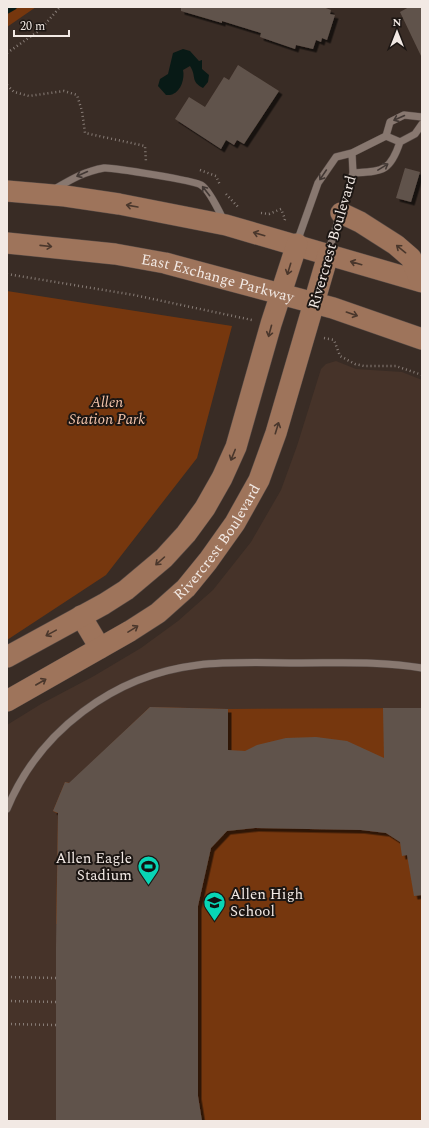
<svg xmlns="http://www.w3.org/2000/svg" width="429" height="1128" font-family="Spectral,serif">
  <defs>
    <filter id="shadow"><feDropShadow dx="3.5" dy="3.5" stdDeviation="0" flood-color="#0009"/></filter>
  </defs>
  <rect width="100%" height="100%" fill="#392c25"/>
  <path fill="#463329" d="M336,361L356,369L402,372L422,380V1121H7V725L41,704L94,676L141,648L178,621L213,590L251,542L281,490L297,446L321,369L326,364Z"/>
  <path fill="#76370e" d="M7,7H36L7,27Z
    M7,291L232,326L197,458L106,575L7,640Z
    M150,707L228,709L422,708V1121H56V1090L77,1081H56V948H77V924H56L58,814L53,811L65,782L70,783Z"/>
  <path fill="#081a16" d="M183,49L190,51L199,61L202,60V69L209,75L208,82L203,88C190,81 197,77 190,66L183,70C185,78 181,91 173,94C173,95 167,95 166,95L158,86L160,79L168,74L173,53Z"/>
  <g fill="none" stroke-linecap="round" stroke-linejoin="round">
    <path stroke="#081a16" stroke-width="5.5" d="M7,11L14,7"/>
  </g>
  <path fill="#61534b" filter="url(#shadow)" d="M181,7H323L331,10L330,14L335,15L327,40L322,38L321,42L316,40L313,49L296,45L295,49L260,37L261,33L222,21V23L181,11Z
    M409,7H422V58L400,12Z
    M238,65L279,91L244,144L237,140L234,145L226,140L221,149L175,119L189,97L205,107L224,77L229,80Z
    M405,168L420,172L411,202L396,198Z
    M150,707L228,709V750L245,751L257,745L286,738L316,737L347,741L384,758L383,708H422V895L414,896L407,855L402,856L400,842L386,833L361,830L255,828L227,831L211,848L198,906V1096L202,1121H56V948L58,813L53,811L65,782L69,783Z"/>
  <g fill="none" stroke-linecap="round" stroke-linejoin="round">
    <defs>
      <path id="lane" d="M386,136L400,142L415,134L422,124
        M353,173C383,171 390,172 400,142
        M53,190C70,180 85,171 104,168C111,167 196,181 201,185C209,189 220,213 224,221
        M297,242L318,183L336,157L352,153L386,136L390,122L404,115L422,117
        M328,253L353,173L352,153
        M7,809C39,731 114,675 198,665C232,661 267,663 301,663C341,663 382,661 422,668"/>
      <g id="secondary">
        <path d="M7,191L65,196L119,204L226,225L422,282"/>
        <path d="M341,213L360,222L396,245L411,258L420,281"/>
        <path id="s1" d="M7,243L115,254L165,263L333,308L422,339"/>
        <path d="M81,616L100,648"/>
        <path d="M7,657L104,604L126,590L164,558L186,534L205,508L222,478L236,447L271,324L297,244"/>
        <path id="s2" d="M7,701L130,631L158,613L186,588L208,561L235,523L259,480L276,433L328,255"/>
      </g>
    </defs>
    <use href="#lane" stroke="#574b46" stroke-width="8"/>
    <use href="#secondary" stroke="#574b46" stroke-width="22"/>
    <path stroke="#887d77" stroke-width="2.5" stroke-dasharray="1 3" stroke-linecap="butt" d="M7,53L40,30L60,7
      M7,85L14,92L29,96L64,91L77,95L82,111L85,133L145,146L146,162
      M200,170L216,176L220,185
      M226,194L239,208
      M261,213L269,214L281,209L285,219L284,223
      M7,274L134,295L252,320
      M324,338L334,340L340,356L355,364L364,366H396L422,375
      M7,977L56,978
      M7,1001L56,1002
      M7,1024L56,1025"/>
    <use href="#lane" stroke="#887870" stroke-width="7"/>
    <use href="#secondary" stroke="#9e745b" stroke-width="21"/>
  </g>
  <defs><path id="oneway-shaft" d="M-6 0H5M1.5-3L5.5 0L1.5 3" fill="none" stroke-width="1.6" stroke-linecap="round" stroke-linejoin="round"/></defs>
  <g stroke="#423834">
    <use href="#oneway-shaft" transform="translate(399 118) rotate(156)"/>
    <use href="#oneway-shaft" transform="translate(383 167) rotate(-31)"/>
    <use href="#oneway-shaft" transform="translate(82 174) rotate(156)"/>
    <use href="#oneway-shaft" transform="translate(323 175) rotate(124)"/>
    <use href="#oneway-shaft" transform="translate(206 191) rotate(-128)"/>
  </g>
  <g stroke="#4a372c">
    <use href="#oneway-shaft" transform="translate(132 206) rotate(-170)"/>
    <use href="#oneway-shaft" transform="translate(259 234) rotate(-164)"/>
    <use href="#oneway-shaft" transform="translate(46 246) rotate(6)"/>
    <use href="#oneway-shaft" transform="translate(401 249) rotate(-141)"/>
    <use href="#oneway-shaft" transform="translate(356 263) rotate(-164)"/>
    <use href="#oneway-shaft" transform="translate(289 269) rotate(107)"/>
    <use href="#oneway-shaft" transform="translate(352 314) rotate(19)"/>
    <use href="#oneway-shaft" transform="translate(270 331) rotate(105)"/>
    <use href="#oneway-shaft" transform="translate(277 428) rotate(-73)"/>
    <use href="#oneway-shaft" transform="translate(233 455) rotate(112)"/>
    <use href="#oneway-shaft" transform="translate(160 561) rotate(138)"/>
    <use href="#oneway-shaft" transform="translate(133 629) rotate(-32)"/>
    <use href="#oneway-shaft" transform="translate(51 633) rotate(151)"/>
    <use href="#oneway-shaft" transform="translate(41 682) rotate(-30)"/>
  </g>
  <defs>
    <symbol id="stadium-pin" viewBox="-11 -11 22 30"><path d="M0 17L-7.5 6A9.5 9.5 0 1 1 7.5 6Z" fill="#08d5b5" stroke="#1c1613"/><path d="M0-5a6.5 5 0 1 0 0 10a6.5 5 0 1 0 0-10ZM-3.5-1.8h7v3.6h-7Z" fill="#111"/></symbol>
    <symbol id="school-pin" viewBox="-11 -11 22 30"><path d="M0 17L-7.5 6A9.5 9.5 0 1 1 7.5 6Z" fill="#08d5b5" stroke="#1c1613"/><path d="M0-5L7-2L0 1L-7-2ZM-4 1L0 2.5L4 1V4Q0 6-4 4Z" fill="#111"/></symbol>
  </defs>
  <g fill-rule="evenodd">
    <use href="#stadium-pin" x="136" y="854" width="25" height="34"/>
    <use href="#school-pin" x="202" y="890" width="25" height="34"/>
  </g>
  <g text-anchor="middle" stroke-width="4" stroke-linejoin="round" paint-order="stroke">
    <g font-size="15" fill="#f2e9e4" stroke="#1c1613">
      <text transform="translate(332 242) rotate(-74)" y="5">Rivercrest Boulevard</text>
      <text dy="5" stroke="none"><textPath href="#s1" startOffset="214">East Exchange Parkway</textPath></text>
      <text dy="5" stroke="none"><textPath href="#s2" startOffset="268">Rivercrest Boulevard</textPath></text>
    </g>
    <g font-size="15" font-style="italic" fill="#f3c4ab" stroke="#1c1613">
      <text x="107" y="407">Allen<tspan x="107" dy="17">Station Park</tspan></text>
    </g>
    <g font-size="15" fill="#f2e9e4" stroke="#1c1613" text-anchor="end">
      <text x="132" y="863">Allen Eagle<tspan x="132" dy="17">Stadium</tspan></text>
      <text x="230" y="899" text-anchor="start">Allen High<tspan x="230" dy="17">School</tspan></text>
    </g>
  </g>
  <rect width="429" height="1128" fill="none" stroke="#f2e9e4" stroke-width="16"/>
  <g transform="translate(397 32)" stroke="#1c1613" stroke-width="3" paint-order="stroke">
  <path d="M0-3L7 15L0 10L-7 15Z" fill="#f2e9e4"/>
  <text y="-6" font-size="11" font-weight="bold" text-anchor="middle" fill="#f2e9e4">N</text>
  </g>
  <path d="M14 30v6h55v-6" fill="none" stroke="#f2e9e4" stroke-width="2"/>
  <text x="20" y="30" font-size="12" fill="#f2e9e4" stroke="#1c1613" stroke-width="3" paint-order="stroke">20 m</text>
</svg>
